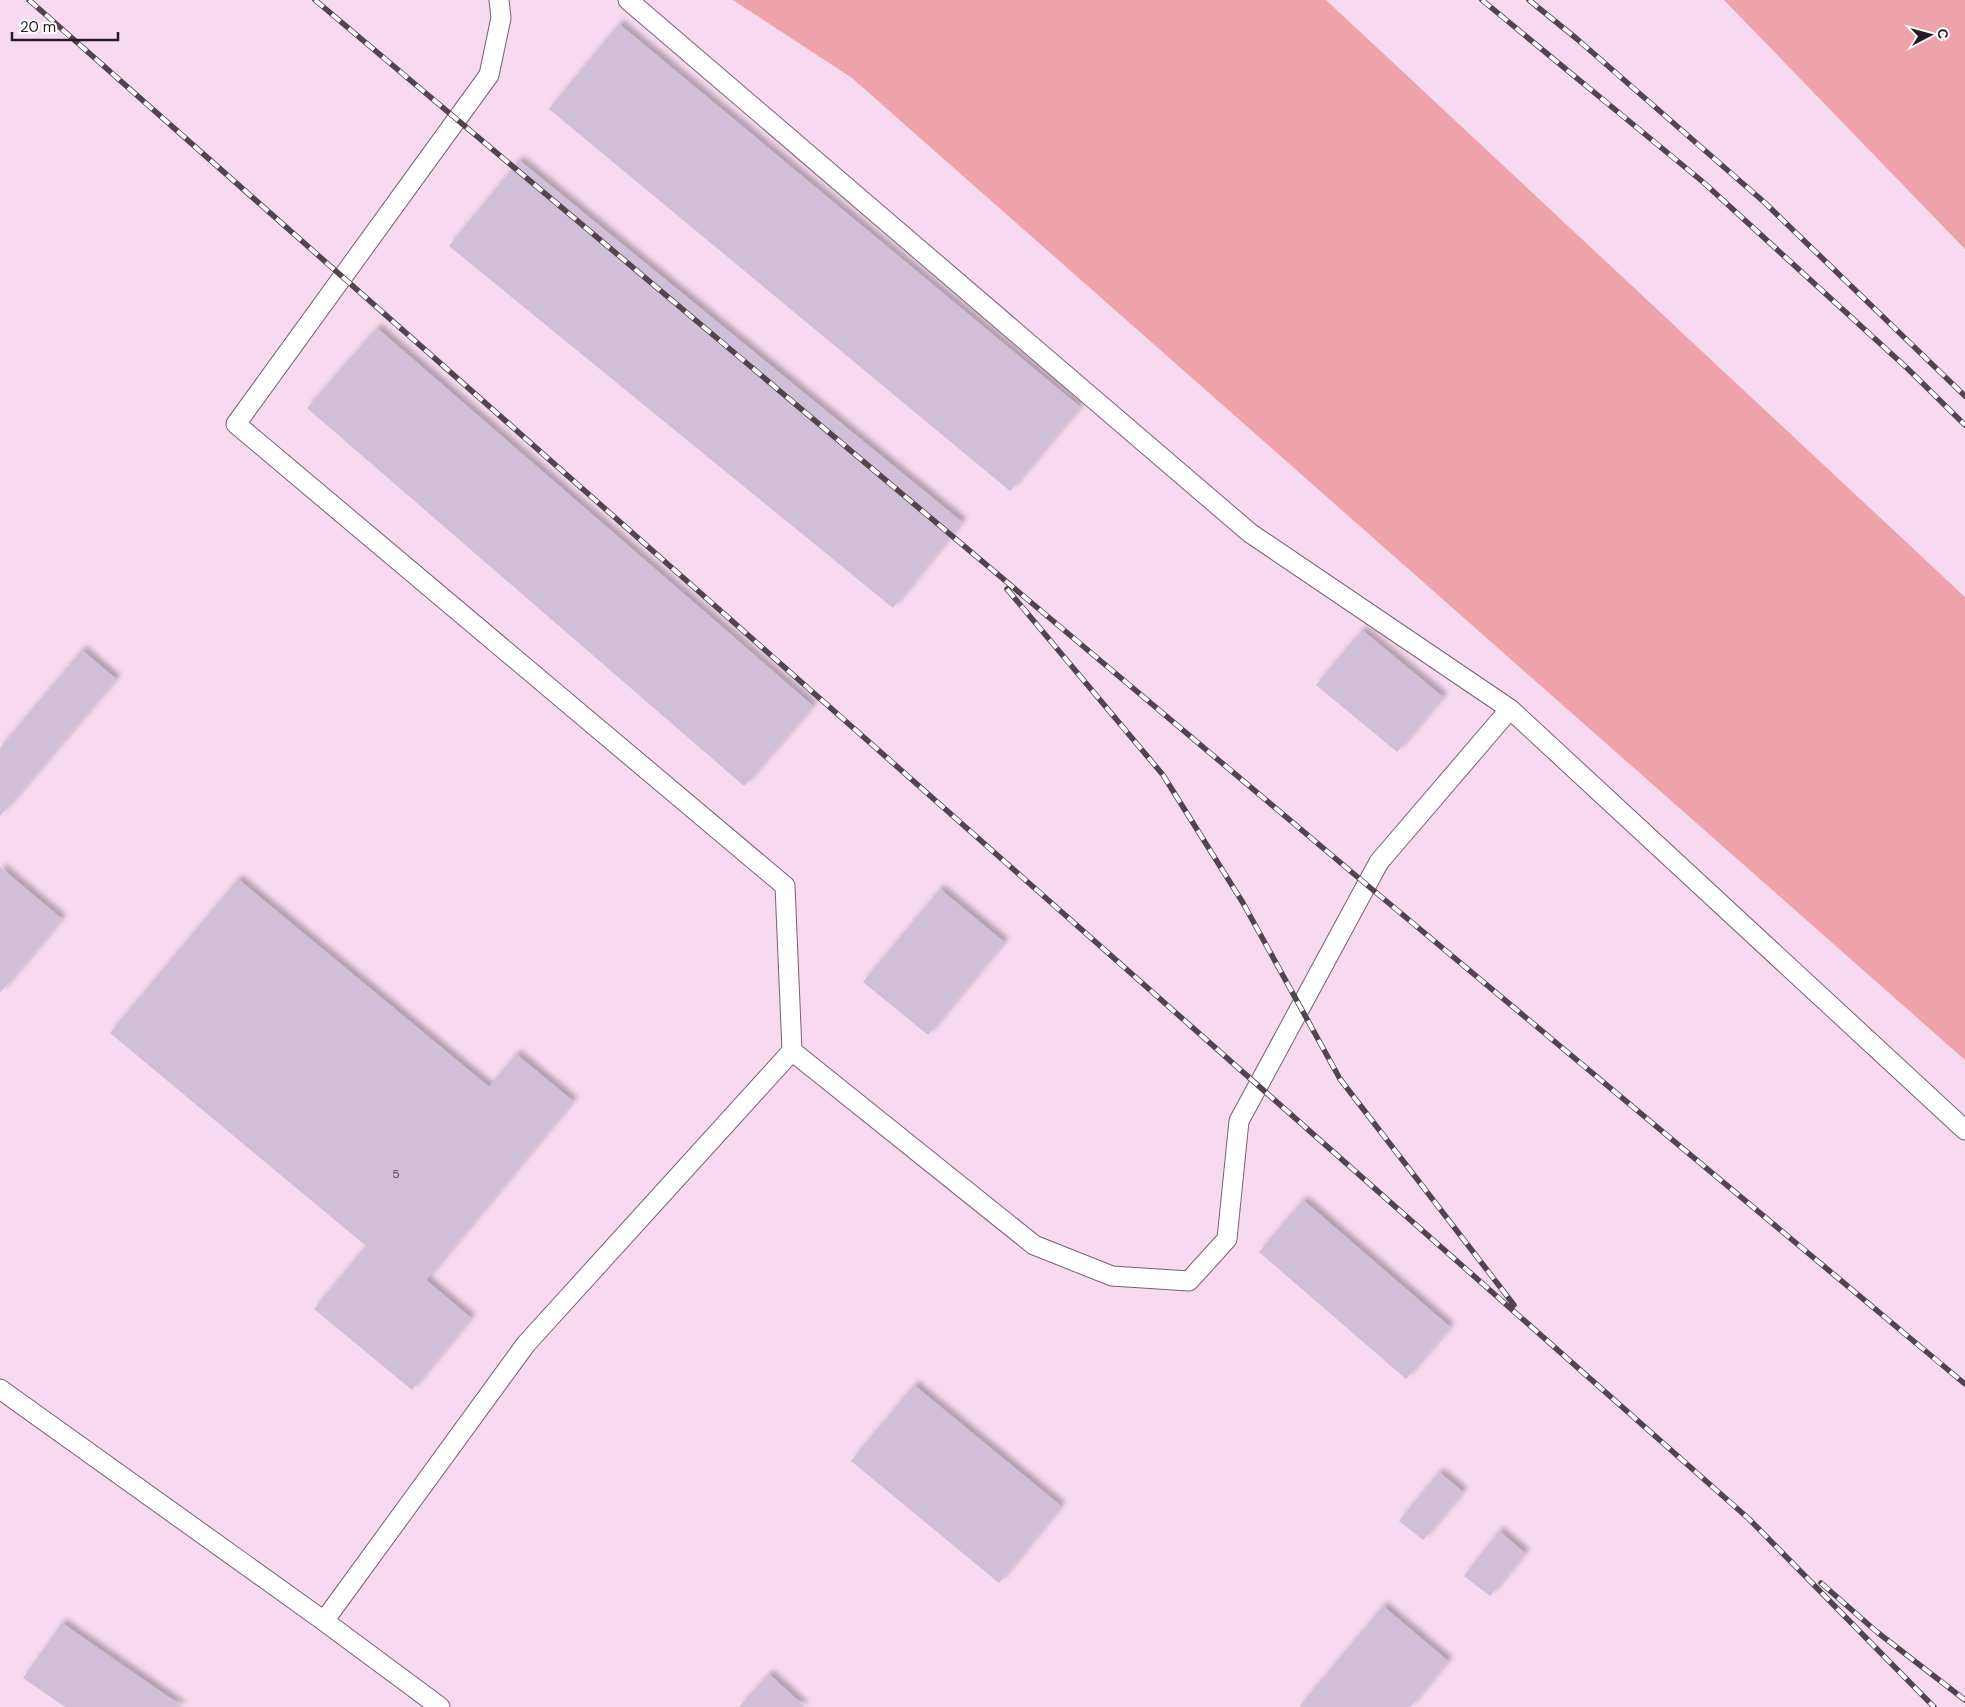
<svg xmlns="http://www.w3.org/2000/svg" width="1965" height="1707" font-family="'DM Sans',sans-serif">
  <defs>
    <filter id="shadow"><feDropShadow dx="4.5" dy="-4.5" stdDeviation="2.5" flood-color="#0004"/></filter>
  </defs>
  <rect width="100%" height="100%" fill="#f7daef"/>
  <path fill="#eea2aa" d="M733,0H1326L1965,597V1060L852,78Z
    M1724,0H1965V249Z"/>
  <path fill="#d1bed9" filter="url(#shadow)" d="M619,24L1080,407L1010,491L549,109Z
    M519,160L962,522L893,608L449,246Z
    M377,328L813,706L744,786L307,408Z
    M1362,630L1443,697L1397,752L1316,685Z
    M82,650L116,679L0,816V748Z
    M0,867L62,919L0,993Z
    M238,879L489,1087L516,1054L573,1101L426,1280L471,1318L412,1390L314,1309L366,1246L110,1033Z
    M940,889L1004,942L928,1035L863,982Z
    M1303,1200L1450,1327L1406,1379L1259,1252Z
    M914,1385L1061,1506L999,1583L851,1461Z
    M1439,1472L1463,1492L1423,1540L1399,1521Z
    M1499,1531L1525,1553L1490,1596L1464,1576Z
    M1383,1606L1448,1661L1410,1707H1299Z
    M62,1623L183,1707H65L23,1678Z
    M769,1674L805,1707H739Z"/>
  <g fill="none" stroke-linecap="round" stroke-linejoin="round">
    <defs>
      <path id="service" d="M628,0L1250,533L1510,709L1965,1130
        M792,1051L1034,1245L1112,1276L1189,1281L1227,1239L1239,1121L1379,862L1510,709
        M0,1389L324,1621L526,1344L792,1051L785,886L236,424L489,75L501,18L499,0
        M324,1621L440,1707"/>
    </defs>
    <use href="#service" stroke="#796072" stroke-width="21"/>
    <use href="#service" stroke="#fff" stroke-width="19"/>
    <defs>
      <path id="rail" d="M29,0L1749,1519L1934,1707
        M315,0L1367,885L1965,1384
        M1482,0L1703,182L1908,369L1965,425
        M1529,0L1577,39L1764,202L1965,396
        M1007,589L1163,775L1243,903L1340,1079L1514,1305
        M1821,1583L1877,1632L1965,1700"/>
    </defs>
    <use href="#rail" stroke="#52434e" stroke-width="5.5"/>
    <use href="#rail" stroke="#fff" stroke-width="4" stroke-dasharray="11" stroke-linecap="butt"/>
  </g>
  <g text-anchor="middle" stroke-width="4" stroke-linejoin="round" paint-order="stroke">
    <g font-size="12" fill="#524451">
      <text x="396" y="1178">5</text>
    </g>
  </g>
  <g transform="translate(1930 35) rotate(84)" stroke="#ffffff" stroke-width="4" paint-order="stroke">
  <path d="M0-4L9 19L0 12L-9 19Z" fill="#271c24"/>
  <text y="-8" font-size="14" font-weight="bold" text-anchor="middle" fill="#271c24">С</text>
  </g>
  <path d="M12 32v8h106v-8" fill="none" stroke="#271c24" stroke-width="2.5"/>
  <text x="20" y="32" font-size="15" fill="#271c24" stroke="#ffffff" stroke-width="4" paint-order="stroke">20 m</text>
</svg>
